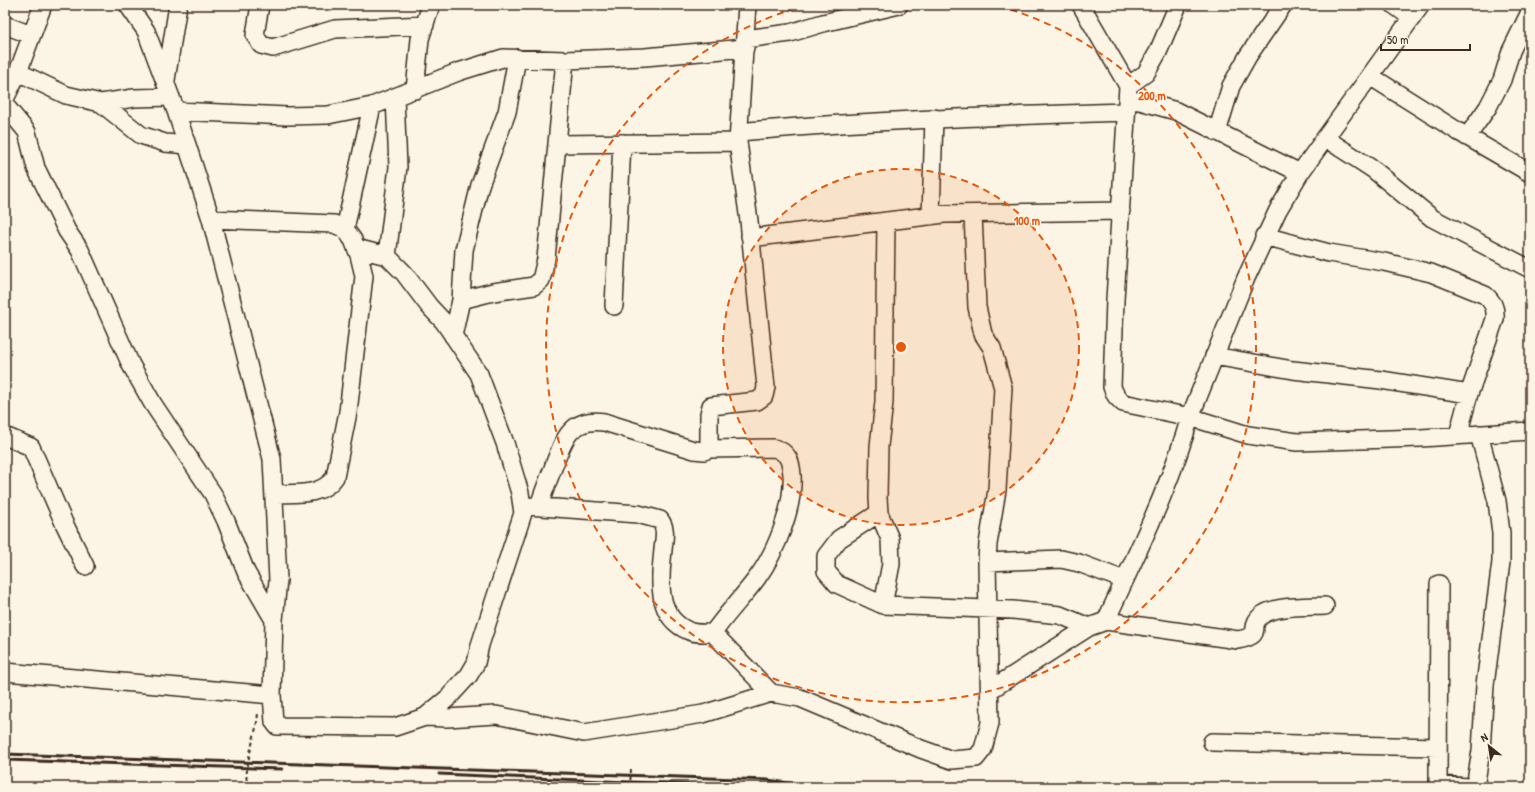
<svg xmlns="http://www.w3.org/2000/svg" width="1535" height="792" font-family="'Patrick Hand',sans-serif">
  <rect width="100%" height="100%" fill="#fcf5e5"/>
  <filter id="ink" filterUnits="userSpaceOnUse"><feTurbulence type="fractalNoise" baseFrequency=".025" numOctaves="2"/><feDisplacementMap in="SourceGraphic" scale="8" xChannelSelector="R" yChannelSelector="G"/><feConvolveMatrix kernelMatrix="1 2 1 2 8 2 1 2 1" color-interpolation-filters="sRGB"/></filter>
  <g filter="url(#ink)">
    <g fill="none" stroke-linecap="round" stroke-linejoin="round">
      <defs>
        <path id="minor" d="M128,5L146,31L176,111L211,219L272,459L278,580L274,620L272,695L274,722L277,726L395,727L425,717L448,698L469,675L476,663L480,645L523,513L520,493L505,443L479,374L444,322L429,306L404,273L387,256L356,248
          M260,5L255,35L261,45L273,48L335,29L425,25
          M1081,5L1128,86L1115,300L1112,387L1116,396L1123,403L1190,417L1248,435L1297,442L1421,438L1530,431
          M1394,5L1412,18
          M5,25L31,35
          M745,39L790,33L823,23L899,5
          M18,72L66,95L101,103L141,135L165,143L187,145
          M1370,76L1459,132L1530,173
          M166,80L178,5
          M1128,86L1146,73L1158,52L1178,5
          M415,90L420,39L431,5
          M5,99L18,72L43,5
          M1127,100L1140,101L1176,111L1300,173
          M101,103L134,98L171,97
          M5,105L27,132L36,168L67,231L80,250L131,365L153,404L213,494L226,521L246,572L274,620
          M176,111L287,116L328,115L372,106L458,72L503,58L565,60L645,57L745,48
          M739,132C868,120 997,116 1126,112
          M1217,132L1231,86L1248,56L1283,5
          M1467,137L1488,107L1502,80L1511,51L1530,12
          M1325,138L1374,170L1432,218L1530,269
          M557,144L738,142
          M931,216L934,118
          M211,219L334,224L345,229L353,240L359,255L364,276L348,412L335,477C322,497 296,493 274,494
          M345,229L372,106
          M750,236L758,237L944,214L1121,211
          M1264,236L1329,253L1384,262L1431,273L1485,295C1493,302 1496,308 1495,319L1469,394L1458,435
          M387,256L398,167L395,97
          M461,300L493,292L534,286L541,280L546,259L565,60
          M614,306L622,143
          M453,336L461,300L464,250L480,185L507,112L517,58
          M1214,356L1293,370L1381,380L1469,394
          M5,436L31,447L64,523L85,566
          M709,449V414L711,406L757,401L764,396L766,387L749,221L738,142L747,5
          M528,506L638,514L660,520C667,529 664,539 663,550C660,579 655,617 689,631C695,634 706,633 713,633L771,693
          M539,506C543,493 548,481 553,468C563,442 569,417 604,422L694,450L704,451L709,449L774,448C788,452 791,461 792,475C794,507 776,552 757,578C743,597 726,614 713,633
          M879,513L839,539L826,556V571L837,584L883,605L1013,610L1060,615L1089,627
          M987,562L1061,559L1079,563L1124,580
          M883,605L891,564L890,539L879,513L878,498L879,446L884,402L886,221
          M1106,621L1238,640C1266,635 1247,627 1261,616C1274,605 1308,607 1325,606
          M5,672L272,695
          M990,690L1089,627L1106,621C1136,554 1170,488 1190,417L1246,278L1278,210L1300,173L1421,5
          M425,717L447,718L496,715L584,733L703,714L771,693L800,698L921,749L952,760L976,758L983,749L990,723L987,562L988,544L997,490L1003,388L992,348L983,334L977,307L973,214
          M1212,742L1438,747
          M1438,785L1439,584
          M1438,787V785L1469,787
          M1475,787L1481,751L1485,685L1501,562V533L1497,501L1479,434"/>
      </defs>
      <use href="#minor" stroke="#3b2a1e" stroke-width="20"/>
      <path stroke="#3b2a1e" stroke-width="2" stroke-dasharray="4 3" stroke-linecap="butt" d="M247,787C244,761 256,739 258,713
        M630,787L631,769"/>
      <use href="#minor" stroke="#fcf5e5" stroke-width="17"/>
      <path stroke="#3b2a1e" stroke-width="3" d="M5,754L768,780L815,787
        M5,760L282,769
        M439,774L747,787"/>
    </g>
  </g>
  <circle cx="901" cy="347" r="178" fill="#e8590c" fill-opacity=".12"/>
  <g fill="none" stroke="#e8590c" stroke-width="2" stroke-dasharray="7 5">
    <circle cx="901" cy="347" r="178"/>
    <path d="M999 6A355 355 0 1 1 803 6"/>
  </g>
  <circle cx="901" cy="347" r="6" fill="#e8590c" stroke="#fcf5e5" stroke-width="2"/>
  <g font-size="12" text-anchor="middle" font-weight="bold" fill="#e8590c" stroke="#fcf5e5" stroke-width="3" stroke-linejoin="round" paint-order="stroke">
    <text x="1152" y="100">200 m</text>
    <text x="1027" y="225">100 m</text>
  </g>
  <rect width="1535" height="792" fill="none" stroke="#fcf5e5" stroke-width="20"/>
  <rect x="10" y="10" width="1515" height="772" fill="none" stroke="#3b2a1e" stroke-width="1.5" filter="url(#ink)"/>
  <g transform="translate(1489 746) rotate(330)" stroke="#fcf5e5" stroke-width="3" paint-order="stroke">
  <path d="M0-3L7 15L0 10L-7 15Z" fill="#3b2a1e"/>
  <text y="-6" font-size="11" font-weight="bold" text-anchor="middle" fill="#3b2a1e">N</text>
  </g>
  <path d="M1381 44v6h89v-6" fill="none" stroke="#3b2a1e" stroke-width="2"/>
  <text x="1387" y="44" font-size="12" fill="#3b2a1e" stroke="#fcf5e5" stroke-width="3" paint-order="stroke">50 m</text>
</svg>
